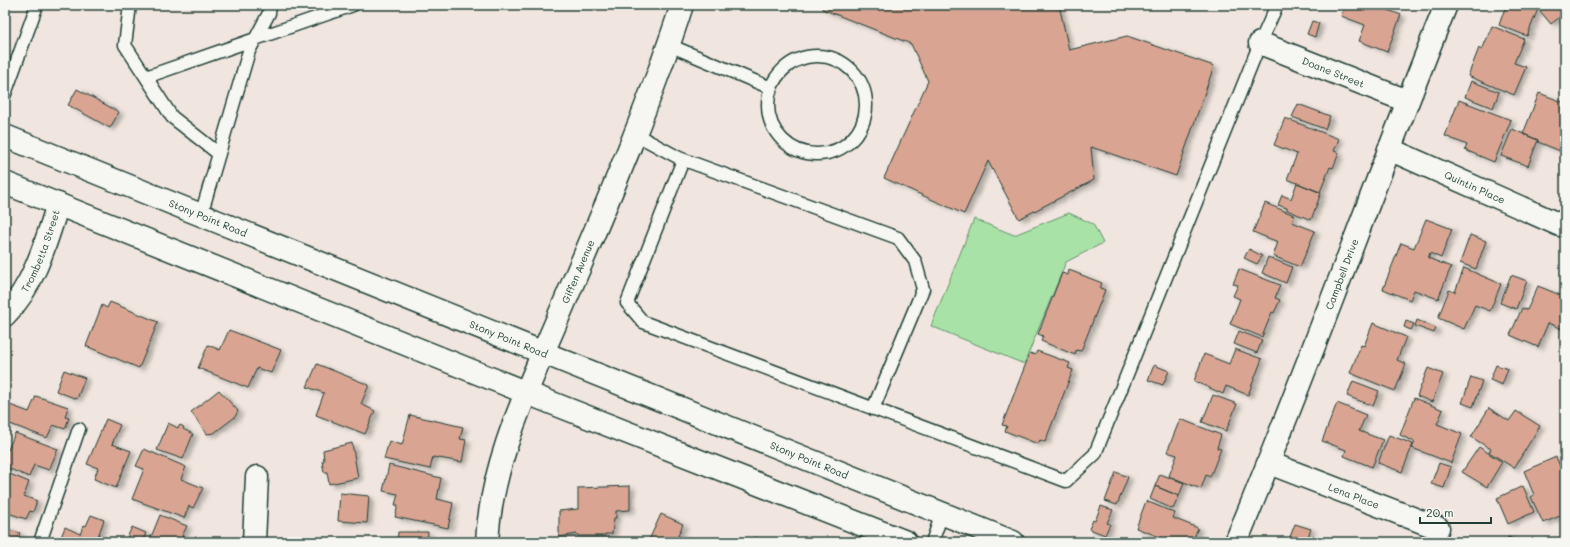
<svg xmlns="http://www.w3.org/2000/svg" width="1570" height="547" font-family="Mali,sans-serif">
  <defs>
    <filter id="shadow"><feDropShadow dx="4.5" dy="2.5" stdDeviation="2" flood-color="#0004"/></filter>
  </defs>
  <rect width="100%" height="100%" fill="#f0e6df"/>
  <filter id="ink" filterUnits="userSpaceOnUse"><feTurbulence type="fractalNoise" baseFrequency=".025" numOctaves="2"/><feDisplacementMap in="SourceGraphic" scale="8" xChannelSelector="R" yChannelSelector="G"/><feConvolveMatrix kernelMatrix="1 2 1 2 8 2 1 2 1" color-interpolation-filters="sRGB"/></filter>
  <g filter="url(#ink)">
    <path fill="#a9e2a7" stroke="#64906e" d="M1069,213L1093,224L1103,243L1066,262L1024,364L931,326L974,219L1014,235Z"/>
    <path fill="#daa492" stroke="#1f3d34" filter="url(#shadow)" d="M823,5H1059L1069,50L1127,36L1214,66L1176,176L1091,147L1094,180L1019,219L988,161L964,214L884,178L928,81L911,44L822,9Z
      M1345,5H1381L1380,7L1401,15L1387,52L1359,41L1365,25L1341,16Z
      M1506,5H1528L1538,9L1527,36L1499,25Z
      M1535,5H1565V13L1551,24Z
      M1312,21L1319,23L1315,37L1307,34Z
      M1492,26L1524,39L1514,63L1526,67L1514,95L1468,76L1479,48L1482,50Z
      M1471,81L1499,92L1493,108L1465,97Z
      M77,89L119,112L110,128L68,105Z
      M1539,93L1565,103V109L1561,119L1565,121V153L1538,142V140L1523,134Z
      M1459,100L1511,120L1494,162L1465,150L1467,145L1445,136Z
      M1298,104L1330,116L1325,129L1292,117Z
      M1285,118L1339,139L1334,151L1339,153L1333,168L1330,167L1320,192L1287,179L1297,154L1274,145Z
      M1512,129L1538,140L1528,166L1501,156Z
      M1297,183L1321,193L1311,220L1287,210V208L1278,205L1282,195L1291,199Z
      M1265,203L1294,215L1292,222L1315,231L1300,267L1273,256L1278,242L1253,232Z
      M1426,219L1452,229L1441,258L1430,253L1428,258L1451,267L1438,299L1414,290L1410,300L1383,289L1401,243L1414,248Z
      M1470,235L1486,241L1476,269L1460,263Z
      M1249,249L1262,256L1257,264L1244,258Z
      M1268,257L1292,267L1286,283L1262,273Z
      M1464,268L1501,284L1490,311L1475,305L1464,329L1438,318L1449,290L1455,292Z
      M1239,269L1280,285L1275,298L1280,300L1274,313L1272,312L1262,337L1230,324L1240,299L1233,296L1238,285L1233,284Z
      M1069,270L1102,283L1100,288L1105,290L1081,351L1076,350L1075,355L1041,341L1043,336L1038,334L1062,273L1068,275Z
      M1511,275L1527,281L1516,309L1500,303Z
      M1538,286L1565,297V322L1562,329L1548,323L1538,347L1510,335L1522,308L1527,310Z
      M110,302L158,322L139,368L86,346L102,305L107,308Z
      M1417,320L1436,328L1434,333L1415,326Z
      M1406,321L1414,324L1411,330L1404,327Z
      M1373,323L1406,337L1397,360L1406,364L1395,391L1350,373L1361,345L1364,346Z
      M229,330L281,350L271,373L257,368L248,388L198,368L208,345L220,350Z
      M1239,331L1262,340L1257,353L1234,344Z
      M1235,349L1262,359L1248,395L1226,386L1223,394L1194,381L1204,354L1229,364Z
      M1037,351L1070,363L1068,368L1073,370L1045,442L1040,440L1038,444L1005,431L1007,426L1002,425L1030,353L1035,355Z
      M317,364L369,385L361,404L375,411L365,434L316,415L324,393L307,387Z
      M1154,365L1169,371L1163,385L1148,380Z
      M1496,365L1508,369L1502,385L1490,380Z
      M1428,368L1443,374L1432,402L1417,396Z
      M64,370L85,378L77,399L56,391Z
      M1471,377L1482,381L1473,407L1462,403Z
      M1353,381L1379,391L1373,406L1347,396Z
      M219,390L238,411L235,417L214,433L207,434L191,412Z
      M1213,395L1237,404L1226,431L1202,422Z
      M36,396L68,407L65,417L69,418L65,429L53,425L47,438L5,422V417L10,405L29,412Z
      M1414,398L1443,410L1437,424L1462,434L1451,463L1412,448L1415,442L1400,435Z
      M1337,403L1366,415L1359,431L1383,440L1372,467L1344,456L1346,450L1322,441Z
      M1489,408L1509,421L1516,411L1540,426L1514,468L1489,452L1491,449L1471,437Z
      M410,415L463,427L460,439L466,440L462,462L433,457L430,469L384,459L389,441L402,445Z
      M106,419L120,425L112,444L131,451L116,488L94,479L98,468L87,464Z
      M1180,419L1221,435L1217,448L1221,449L1210,477L1206,475L1201,489L1169,476L1177,455L1167,452Z
      M168,423L178,428L180,425L184,427L183,429L193,434L183,459L157,450Z
      M15,433L58,449L49,470L34,465L29,477L5,467V448L8,450Z
      M1389,435L1413,444L1402,472L1378,463Z
      M352,443L358,478L329,484L327,472H324L322,461H324L323,450Z
      M1479,447L1502,462L1487,487L1462,472Z
      M144,449L186,467L181,479L203,488L193,508L189,506L184,518L132,499L144,469L136,466Z
      M1556,457L1565,477V514L1543,523L1531,497L1534,495L1524,471Z
      M1439,463L1451,467L1444,488L1431,484Z
      M389,465L441,478L437,499L453,503L448,528L395,517L398,505H395L398,494L383,491Z
      M5,472L29,482L24,496L37,501L33,512L30,511L26,519L5,512Z
      M1116,472L1128,477L1117,505L1105,501Z
      M1160,474L1184,483L1179,496L1155,486Z
      M630,486V510L616,511V518H614L612,534H605V536H578L577,534L559,537V511L578,509V488Z
      M1155,486L1179,496L1173,509L1150,499Z
      M1523,486L1534,512L1508,524L1497,498Z
      M340,493L369,496L367,523L338,521Z
      M1146,501L1175,513L1173,518L1198,528L1192,542H1158L1160,537L1136,528Z
      M1101,506L1113,510L1107,523L1110,524L1105,535L1089,529L1093,520L1095,521Z
      M661,514L683,524L678,536L685,540V542H648Z
      M91,515L104,520L96,542H59L65,527L80,534L84,525L86,526Z
      M160,515L187,526L182,536L185,538L184,542H149Z
      M1295,524L1311,529L1306,542H1288Z
      M132,527L146,533L142,542H125Z
      M5,528L20,533L17,542H5Z
      M398,532H428L427,542H397Z
      M755,537L767,542H752Z
      M1508,537L1521,542H1506Z"/>
    <g fill="none" stroke-linecap="round" stroke-linejoin="round">
      <defs>
        <path id="lane" d="M130,5L125,45L172,117L219,154
          M669,45L771,88
          M768 105a49 49 0 1 1 98 0a49 49 0 1 1-98 0Z
          M146,77L353,5
          M5,94L37,5
          M635,134L683,160L627,303L643,322L1066,481L1095,454L1260,43L1277,5
          M679,158L898,238L915,261L923,289L873,409
          M201,215L249,51L269,13L270,5
          M40,542L79,429
          M932,542L942,514"/>
        <g id="street">
          <path id="s1" d="M1260,43L1407,101"/>
          <path id="s2" d="M1389,149L1560,225"/>
          <path id="s3" d="M5,315C34,286 46,242 58,204"/>
          <path id="s4" d="M1269,463L1438,528"/>
          <path d="M254,542L257,477"/>
          <path id="s5" d="M487,542C491,461 529,387 560,313C603,212 648,110 682,5"/>
          <path id="s6" d="M1236,542C1310,365 1374,183 1446,5"/>
        </g>
        <g id="secondary">
          <path id="s7" d="M5,136L1013,542"/>
          <path d="M5,183L557,405L906,542"/>
        </g>
      </defs>
      <use href="#lane" stroke="#1f3d34" stroke-width="15"/>
      <use href="#street" stroke="#1f3d34" stroke-width="25"/>
      <use href="#secondary" stroke="#1f3d34" stroke-width="25"/>
      <use href="#lane" stroke="#f6f6f2" stroke-width="12"/>
      <use href="#street" stroke="#f6f6f2" stroke-width="22"/>
      <use href="#secondary" stroke="#f6f6f2" stroke-width="22"/>
    </g>
  </g>
  <g text-anchor="middle" stroke-width="3" stroke-linejoin="round" paint-order="stroke">
    <g font-size="10" fill="#1f3d34" stroke="#f6f6f2">
      <text dy="4" stroke="none"><textPath href="#s1" startOffset="79">Doane Street</textPath></text>
      <text dy="4" stroke="none"><textPath href="#s2" startOffset="94">Quintin Place</textPath></text>
      <text dy="4" stroke="none"><textPath href="#s7" startOffset="219">Stony Point Road</textPath></text>
      <text dy="4" stroke="none"><textPath href="#s3" startOffset="74">Trombetta Street</textPath></text>
      <text dy="4" stroke="none"><textPath href="#s5" startOffset="287">Giffen Avenue</textPath></text>
      <text dy="4" stroke="none"><textPath href="#s6" startOffset="288">Campbell Drive</textPath></text>
      <text dy="4" stroke="none"><textPath href="#s7" startOffset="543">Stony Point Road</textPath></text>
      <text dy="4" stroke="none"><textPath href="#s7" startOffset="867">Stony Point Road</textPath></text>
      <text dy="4" stroke="none"><textPath href="#s4" startOffset="91">Lena Place</textPath></text>
    </g>
  </g>
  <rect width="1570" height="547" fill="none" stroke="#f6f6f2" stroke-width="20"/>
  <rect x="10" y="10" width="1550" height="527" fill="none" stroke="#1f3d34" stroke-width="1.5" filter="url(#ink)"/>
  <path d="M1420 517v6h71v-6" fill="none" stroke="#1f3d34" stroke-width="2"/>
  <text x="1426" y="517" font-size="12" fill="#1f3d34" stroke="#f6f6f2" stroke-width="3" paint-order="stroke">20 m</text>
</svg>
